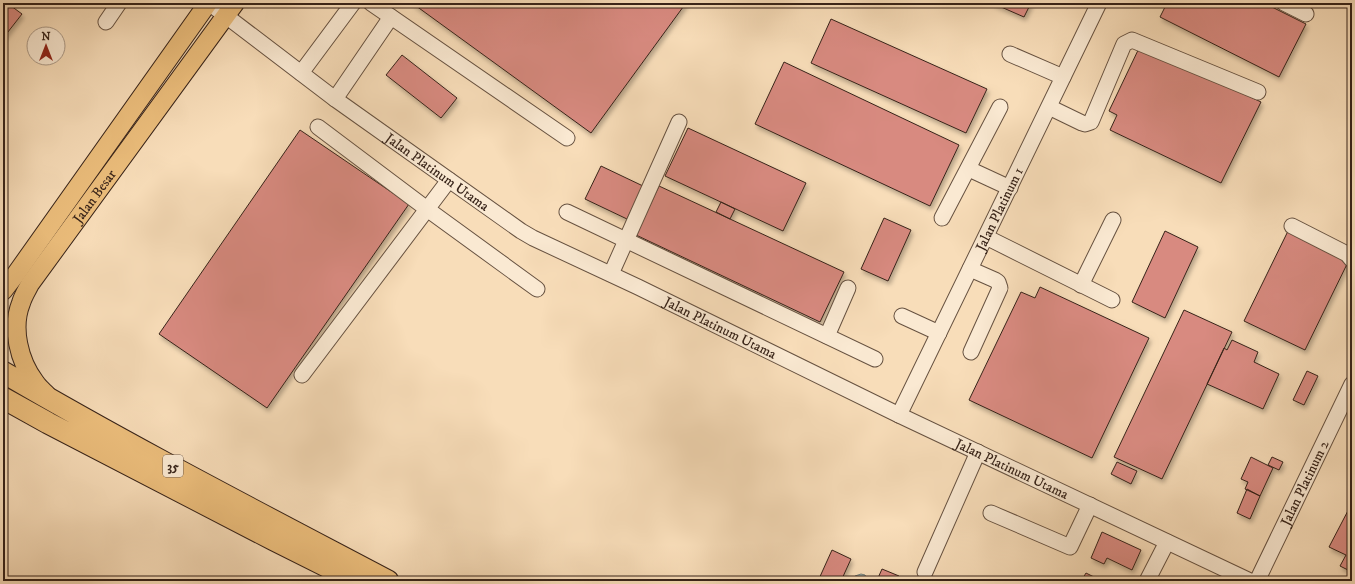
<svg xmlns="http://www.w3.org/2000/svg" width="1355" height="584" font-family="'IM FELL DW Pica',serif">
  <defs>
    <filter id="shadow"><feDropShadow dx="2" dy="3.5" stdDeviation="2" flood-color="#0004"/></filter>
  </defs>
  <rect width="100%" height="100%" fill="#f8ddb9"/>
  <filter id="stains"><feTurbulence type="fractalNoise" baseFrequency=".005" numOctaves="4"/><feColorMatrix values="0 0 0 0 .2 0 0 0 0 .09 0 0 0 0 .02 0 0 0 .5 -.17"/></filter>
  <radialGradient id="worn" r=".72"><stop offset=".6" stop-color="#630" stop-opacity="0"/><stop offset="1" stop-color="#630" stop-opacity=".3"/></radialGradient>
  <path fill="#9fbab7" stroke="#757e78" d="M861,574L865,575L868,581H853L855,576Z"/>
  <path fill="#d88a80" stroke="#372319" filter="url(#shadow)" d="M3,3H7L22,14L4,37Z
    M412,3H686L591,133Z
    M992,3H1031L1024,17Z
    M1167,3H1264L1306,24L1279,77L1160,17Z
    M831,19L987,89L966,133L811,63Z
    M1141,44L1261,102L1221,183L1110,130L1117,115L1109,111Z
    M402,55L457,98L441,118L386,75Z
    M784,62L959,145L930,206L755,124Z
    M688,128L806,183L783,231L665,176Z
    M300,130L409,204L267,408L159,334Z
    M601,166L643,186L627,219L585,199Z
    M659,186L844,272L820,322L636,235Z
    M721,202L735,209L730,219L716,212Z
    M884,218L911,230L888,281L861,269Z
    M1289,229L1350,258L1305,350L1244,321Z
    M1165,231L1198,247L1165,318L1132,302Z
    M1040,287L1149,338L1092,458L969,400L1021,292L1035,298Z
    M1184,310L1232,332L1162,479L1114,457Z
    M1232,340L1258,352L1254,362L1279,374L1263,409L1207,384L1224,348L1227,350Z
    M1307,371L1318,376L1304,405L1293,400Z
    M1251,457L1273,468L1260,496L1245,489L1248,482L1241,479Z
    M1272,457L1283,462L1279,470L1268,465Z
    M1117,462L1137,471L1131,484L1111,474Z
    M1247,489L1260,496L1250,519L1237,513Z
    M1352,503V572L1340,566L1346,555L1329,547Z
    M1102,532L1141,550L1132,570L1107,558L1104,564L1091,558Z
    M832,550L851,559L841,581H818Z
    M882,569L899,576L896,581H885L878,578Z
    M1086,573L1094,577L1091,581H1081Z"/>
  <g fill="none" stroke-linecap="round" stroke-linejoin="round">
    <defs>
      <g id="minor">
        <path id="s1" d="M209,3L335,99L521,231L533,238L638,287L899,415L1250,581"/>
        <path d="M371,3L567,138"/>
        <path d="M1284,3L1306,14"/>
        <path d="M106,22L119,3"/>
        <path d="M1010,54L1063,77"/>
        <path d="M301,73L353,3"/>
        <path d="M335,99L391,17"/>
        <path d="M1049,107L1082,123L1085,124L1091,122L1124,44L1132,40L1258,92"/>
        <path d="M318,127L427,209L537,289"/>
        <path d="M969,169L1010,188"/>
        <path d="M567,212L875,359"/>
        <path d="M942,218L1000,107"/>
        <path d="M1292,226L1347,254L1352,260"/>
        <path d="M986,237L1112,300"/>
        <path d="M970,269L995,280L998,282L1000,288L971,352"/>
        <path d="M611,274L679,122"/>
        <path d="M1081,285L1113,220"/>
        <path d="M902,316L939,333"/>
        <path d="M827,336L848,288"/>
        <path d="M302,375L449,180"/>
        <path id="s2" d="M899,415L1099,3"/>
        <path d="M991,513L1070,547L1090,505"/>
        <path d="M925,572L978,452"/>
        <path d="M1147,581L1167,542"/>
        <path id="s3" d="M1257,581L1352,384"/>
      </g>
      <g id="major">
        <path d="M3,291L13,278L208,3"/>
        <path id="s4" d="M47,395C43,391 38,387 35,382C19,361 11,328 21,303C23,296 27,290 30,284L235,3"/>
      </g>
      <path id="highway" d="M3,372C129,446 259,513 388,581
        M3,398L48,423L274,540L356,581"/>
    </defs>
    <use href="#minor" stroke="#675241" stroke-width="17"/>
    <use href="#major" stroke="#372319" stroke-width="20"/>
    <use href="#highway" stroke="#372319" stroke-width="23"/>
    <use href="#minor" stroke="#fae9d2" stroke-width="15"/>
    <use href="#major" stroke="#ecbe7c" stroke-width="18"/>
    <use href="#highway" stroke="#ecbe7c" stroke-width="21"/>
  </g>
  <g text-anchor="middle" stroke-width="4" stroke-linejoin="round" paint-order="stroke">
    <rect fill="#fae9d2" stroke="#725e50" stroke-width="1" x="163" y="455" width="20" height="22" rx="3"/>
    <g font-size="13" font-weight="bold" fill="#372319">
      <text x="173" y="471">35</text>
    </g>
    <g font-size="14" fill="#372319" stroke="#fae9d2">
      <text dy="5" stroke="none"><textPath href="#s1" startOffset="284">Jalan Platinum Utama</textPath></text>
      <text dy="5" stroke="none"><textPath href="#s4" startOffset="231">Jalan Besar</textPath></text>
      <text dy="5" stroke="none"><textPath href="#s2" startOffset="229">Jalan Platinum 1</textPath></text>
      <text dy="5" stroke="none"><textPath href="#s1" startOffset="608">Jalan Platinum Utama</textPath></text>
      <text dy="5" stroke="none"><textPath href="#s1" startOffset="932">Jalan Platinum Utama</textPath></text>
      <text dy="5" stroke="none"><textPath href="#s3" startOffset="109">Jalan Platinum 2</textPath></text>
    </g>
  </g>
  <rect width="1355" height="584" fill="none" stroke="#f8ddb9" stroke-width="16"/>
  <rect x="4" y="4" width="1347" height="576" fill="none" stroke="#372319" stroke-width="2"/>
  <rect x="8" y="8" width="1339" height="568" fill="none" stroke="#372319"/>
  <g transform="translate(46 46)"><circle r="19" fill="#fae9d2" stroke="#ac9a88"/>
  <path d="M0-3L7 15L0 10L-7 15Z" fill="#8f2418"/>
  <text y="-6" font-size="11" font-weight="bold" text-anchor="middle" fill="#372319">N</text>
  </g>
  <rect width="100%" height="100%" filter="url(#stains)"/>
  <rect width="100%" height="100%" fill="url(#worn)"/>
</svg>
